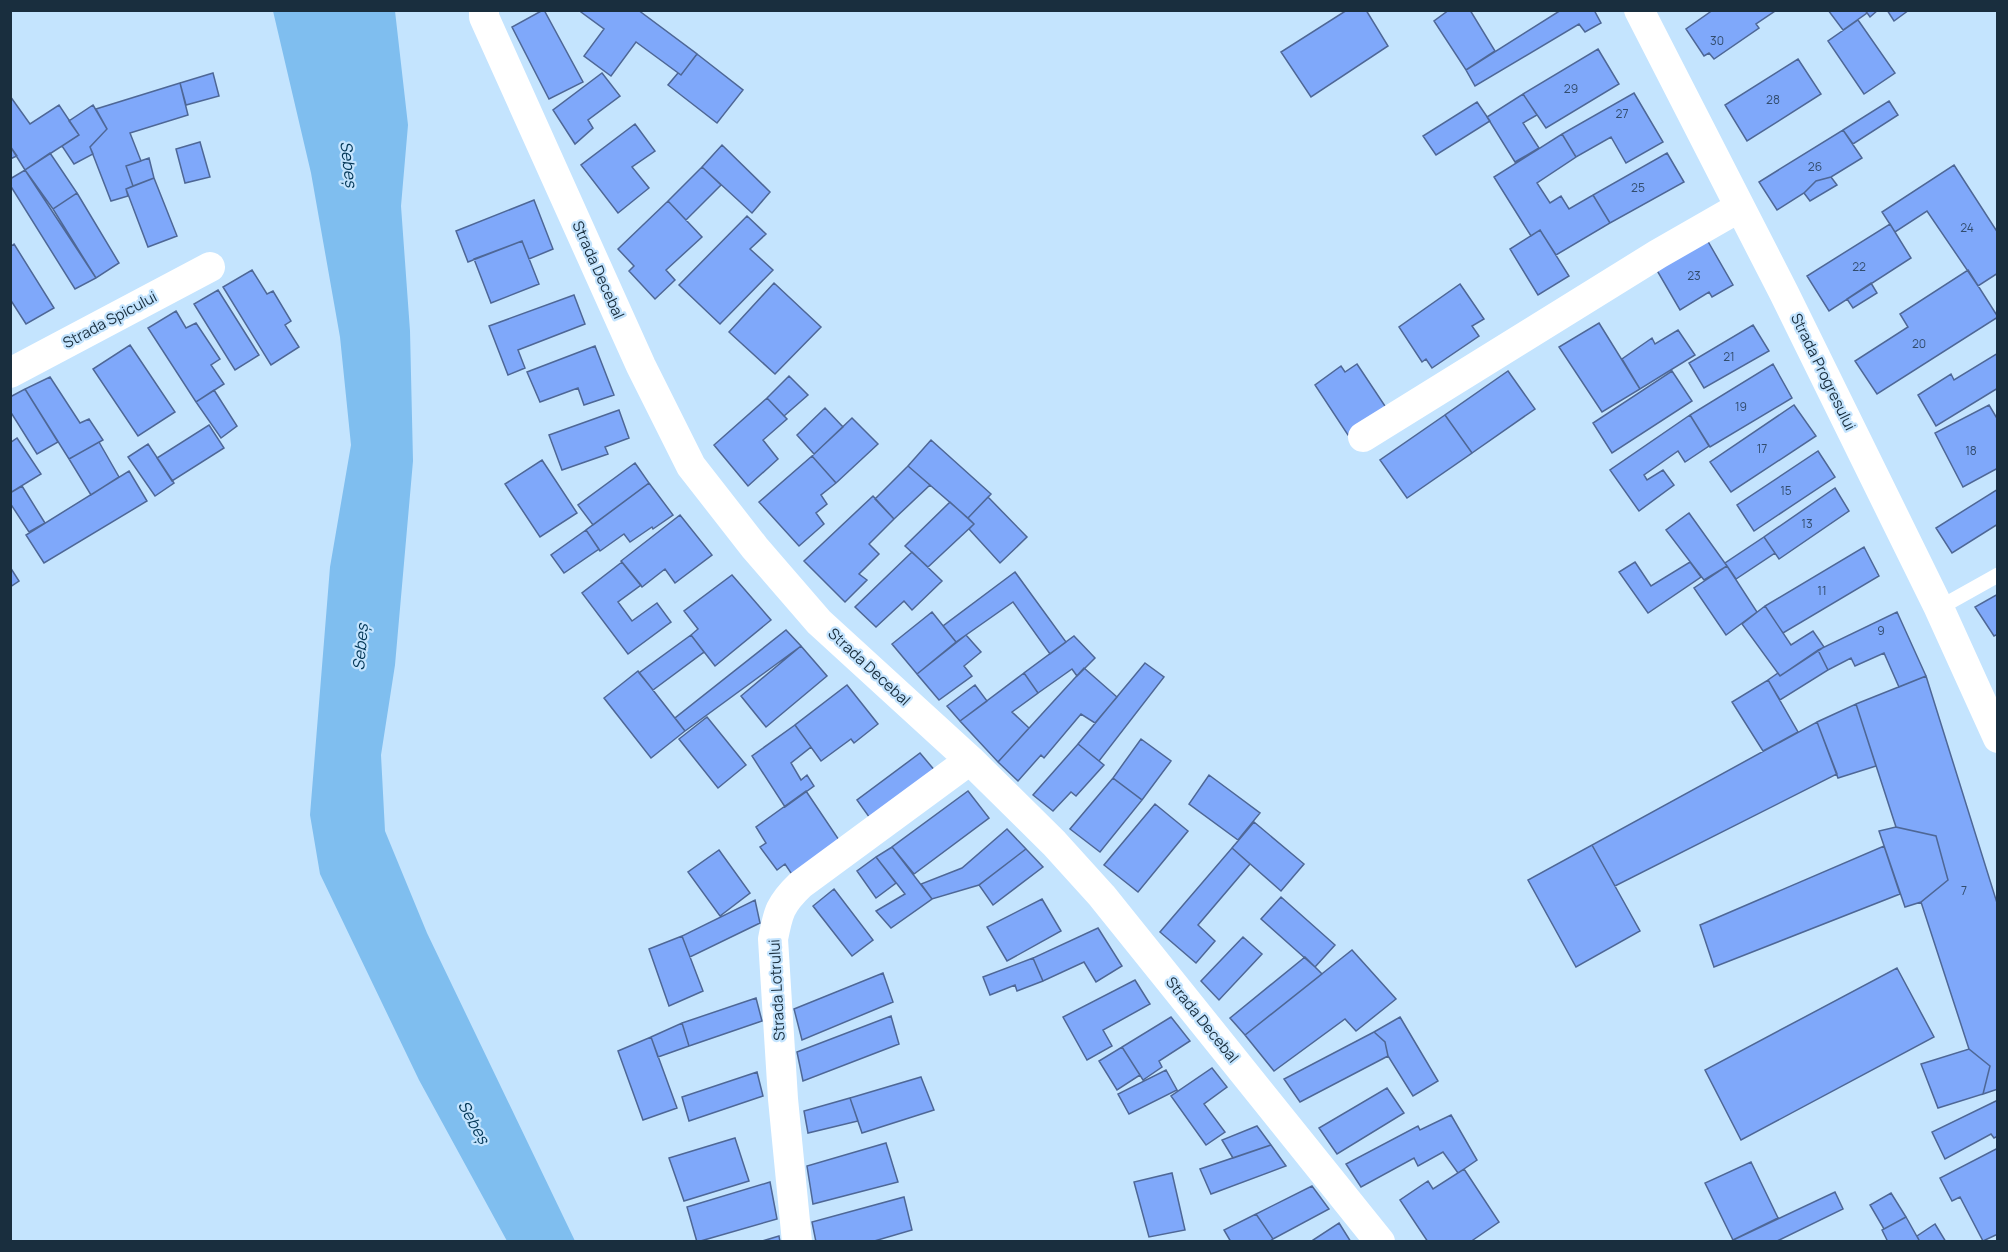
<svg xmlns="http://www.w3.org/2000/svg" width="2008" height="1252" font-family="Manrope,sans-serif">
  <rect width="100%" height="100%" fill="#c4e4fe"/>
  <path fill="#7fbeef" d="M273,11H395L408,125L401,206L410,331L413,461L395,665L381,755L385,831L427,933L575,1241H507L419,1080L320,874L310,815L330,567L351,445L340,337L311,173Z"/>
  <path fill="#7fa8fa" stroke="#4e6796" stroke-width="1.5" d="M543,10H544L583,82L549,99L512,27Z
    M582,10H638L697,54L681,75L636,42L611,76L584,56L604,29L581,12Z
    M1347,10H1366L1388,46L1311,97L1281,52Z
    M1449,10H1470L1495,51L1466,70L1434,21Z
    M1561,10H1594L1601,23L1585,32L1579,24L1475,86L1466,70Z
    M1713,10H1775V11L1756,24L1759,28L1714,59L1709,53L1704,56L1686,29Z
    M1828,10H1865L1867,13L1843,30Z
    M1865,10H1878L1870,17Z
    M1887,10H1909L1894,21Z
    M1858,20L1895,73L1864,94L1828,41Z
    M1598,49L1619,84L1546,128L1523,94Z
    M697,54L743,90L717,123L668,85L678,73L681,75Z
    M1798,59L1821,94L1747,141L1725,105Z
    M213,73L219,96L186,105L180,83Z
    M602,73L620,96L588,120L593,128L575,144L553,110Z
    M180,83L188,115L130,133L141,161L126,166L133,186L126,189L128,196L111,201L90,147L107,129L96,109Z
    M1634,93L1663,142L1626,163L1611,137L1576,157L1562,134Z
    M1523,94L1537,115L1523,123L1539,148L1515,162L1487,117Z
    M10,96L30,124L59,105L79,135L25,170L10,146Z
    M1889,101L1898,115L1853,144L1843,130Z
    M1477,102L1490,121L1436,155L1423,136Z
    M93,105L107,129L90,147L93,154L74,164L62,146L79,135L69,121Z
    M635,124L655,151L632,167L649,188L618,213L581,165Z
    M1843,130L1862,158L1831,177L1816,181L1804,193L1777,210L1759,182Z
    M1562,134L1576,157L1537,183L1550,203L1561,196L1569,209L1593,195L1610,223L1556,255L1540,230L1531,236L1494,177Z
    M200,142L210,177L185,183L176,149Z
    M722,145L770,192L752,213L702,167Z
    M10,146L17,156L10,159Z
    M50,153L77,193L53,209L25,170Z
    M1667,153L1684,182L1610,223L1593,195Z
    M149,158L154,178L133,186L126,166Z
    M1954,165L1998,233V273L1978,286L1927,211L1895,232L1882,212Z
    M702,167L721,185L686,220L668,201Z
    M25,170L96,278L75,289L10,185V179Z
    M1831,177L1837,185L1810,201L1804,193L1816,181Z
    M154,178L177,236L148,247L126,189Z
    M77,193L119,263L96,278L53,209Z
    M534,200L553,249L529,259L522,241L468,262L456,231Z
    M668,201L702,237L666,270L675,280L655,299L629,271L634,266L618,249Z
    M747,216L766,234L750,249L773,270L720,324L679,285Z
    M1890,224L1911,258L1829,311L1807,276Z
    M1540,230L1569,276L1538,295L1510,249Z
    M1706,238L1733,285L1712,297L1709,292L1680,310L1655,267Z
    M522,241L539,284L491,303L474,259Z
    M14,244L54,308L26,324L10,299V247Z
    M252,270L267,294L273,291L291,321L285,325L299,347L271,365L223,287Z
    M1968,270L1998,317L1877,394L1855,361L1908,327L1900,314Z
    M774,283L821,327L775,374L729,332Z
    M1871,283L1877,293L1853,308L1847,299Z
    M1460,284L1484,319L1472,326L1479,336L1432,368L1426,359L1422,362L1399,327Z
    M218,290L259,355L235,370L194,304Z
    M574,295L585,324L518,350L525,368L508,375L489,326Z
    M176,311L186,328L196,323L220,359L211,365L224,384L196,402L148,328Z
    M1599,323L1640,389L1602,412L1559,347Z
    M1753,325L1769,351L1704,388L1689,363Z
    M1678,330L1695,355L1640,389L1622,359L1652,338L1655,344Z
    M130,345L175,412L138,436L93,369Z
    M595,346L614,395L584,405L578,388L540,402L527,372Z
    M1998,353V388L1936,426L1918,395L1951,374L1954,380Z
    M1357,364L1387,409L1348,435L1315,385L1341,366L1345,372Z
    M1773,364L1792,398L1710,447L1690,415Z
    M1508,371L1535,409L1472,453L1445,415Z
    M1672,371L1692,401L1612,453L1593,423Z
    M789,376L808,395L784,416L767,398Z
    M50,377L80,423L89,419L103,440L69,459L25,389Z
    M25,389L58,442L37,454L10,411V397Z
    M214,390L237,426L221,438L196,402Z
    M767,398L787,419L763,440L778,459L748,486L714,445Z
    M1794,405L1816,436L1731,492L1710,462Z
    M1989,405L1998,420V468L1963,487L1935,433Z
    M825,408L843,427L814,454L797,435Z
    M619,410L629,438L605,447L608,454L562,470L549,435Z
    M1445,415L1472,453L1407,498L1380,460Z
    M1690,415L1709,446L1685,462L1678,451L1644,475L1647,480L1663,470L1674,485L1639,511L1610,470Z
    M852,418L878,444L836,483L812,456Z
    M209,425L224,448L172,481L157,458Z
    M17,438L41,474L10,493V443Z
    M931,440L991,494L968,518L908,466Z
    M99,442L119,477L91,495L69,459Z
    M148,444L174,483L155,496L128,457Z
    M1818,451L1835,477L1754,531L1737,505Z
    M812,456L836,483L821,495L827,504L816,513L824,524L799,546L759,502Z
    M542,460L577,513L540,537L505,484Z
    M635,463L649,483L593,525L578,505Z
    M908,466L930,485L894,519L875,499Z
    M129,471L147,501L44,563L26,535Z
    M649,483L673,515L653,529L652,527L630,542L624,534L600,551L586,530Z
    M22,486L45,523L29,532L10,503V493Z
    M1835,488L1849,511L1779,559L1764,537Z
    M1998,489V524L1952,553L1936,528Z
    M873,496L894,519L869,544L879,554L859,574L867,580L845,602L804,561Z
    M988,497L1027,537L1000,563L969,529L974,524L968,518Z
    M950,502L974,524L928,567L905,546Z
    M1689,513L1727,566L1704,580L1666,530Z
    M680,515L712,555L675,583L665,569L642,587L621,561Z
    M586,530L599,549L564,573L551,555Z
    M1764,537L1775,553L1736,579L1725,563Z
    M1864,547L1879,576L1783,633L1765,606Z
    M912,552L942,581L912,610L904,601L876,627L855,607Z
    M622,562L641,585L618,602L632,621L657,603L671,622L628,654L582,593Z
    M1635,562L1651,586L1690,562L1701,577L1648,613L1619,572Z
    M1727,566L1757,612L1726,635L1694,588Z
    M10,567L19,581L10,587Z
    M1015,572L1066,642L1050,654L1013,602L956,642L943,626Z
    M732,575L771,620L715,666L691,635L698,629L684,611Z
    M1998,594V634L1994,636L1975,607Z
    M1765,606L1791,645L1813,631L1824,647L1780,676L1742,624Z
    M932,612L956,642L917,674L892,644Z
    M1897,612L1926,676L1899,687L1884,653L1855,666L1851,658L1828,670L1818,650Z
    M786,630L801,646L685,731L675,718Z
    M691,635L704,652L653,690L639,673Z
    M966,635L981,652L964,666L972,676L939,700L917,674Z
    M1074,636L1095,658L1077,676L1072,669L1038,693L1024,673Z
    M801,646L827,676L766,727L741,696Z
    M1818,650L1828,670L1780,700L1768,680L1778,673L1780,676Z
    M1145,663L1164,677L1099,761L1078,744Z
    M1084,668L1117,697L1095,723L1081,714L1044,758L1041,755L1018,781L998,762Z
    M638,671L685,731L651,758L604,698Z
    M1024,673L1038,693L1012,712L1029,728L998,762L960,721Z
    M1926,676L1998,906V1089L1983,1094L1990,1066L1969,1049L1921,902L1948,880L1936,836L1896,827L1856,704Z
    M1768,680L1798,732L1763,751L1732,702Z
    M847,685L878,724L854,743L851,739L821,761L795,725Z
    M975,685L987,701L960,721L947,706Z
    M1856,704L1876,766L1838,778L1817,722Z
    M707,717L746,765L718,788L679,739Z
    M1817,722L1837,774L1615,886L1592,845Z
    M795,725L811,747L791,763L801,780L807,775L814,786L785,807L752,756Z
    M1141,739L1171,761L1142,800L1113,778Z
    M1078,744L1104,765L1076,796L1071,792L1053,811L1033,795Z
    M920,753L936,772L872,821L857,800Z
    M1209,775L1260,813L1238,840L1189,804Z
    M1113,778L1142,800L1100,852L1070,829Z
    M806,791L839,840L793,876L785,864L777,870L760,847L766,843L756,827Z
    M968,791L989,818L914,874L892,847Z
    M1155,804L1188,831L1138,892L1104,865Z
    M1254,822L1304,864L1281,891L1232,848Z
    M1896,827L1936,836L1948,880L1921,902L1905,907L1879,831Z
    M1007,829L1026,849L979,885L932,899L921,884L962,868Z
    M1592,845L1640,931L1576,967L1528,880Z
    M1884,846L1900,894L1714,967L1700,925Z
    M892,847L932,899L891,928L876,911L905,894L876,857Z
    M1232,848L1250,864L1198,925L1215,941L1196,963L1160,932Z
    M1026,849L1043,867L993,905L979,885Z
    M719,850L750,893L720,916L688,872Z
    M876,857L896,883L876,898L857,871Z
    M834,889L873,940L852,956L813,906Z
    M1281,897L1335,945L1315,967L1261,919Z
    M1042,899L1061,931L1007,961L987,927Z
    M755,900L760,923L690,957L682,936Z
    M1098,928L1122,966L1096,982L1084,962L1043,981L1033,958Z
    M682,936L703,991L669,1006L649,949Z
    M1243,937L1262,954L1219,1000L1201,981Z
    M1352,950L1396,999L1356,1031L1345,1019L1274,1071L1245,1035Z
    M1305,957L1322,974L1245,1035L1230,1018Z
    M1033,958L1043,981L1017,991L1015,985L990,995L983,977Z
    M1897,968L1934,1037L1741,1140L1705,1070Z
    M883,973L893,1002L802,1040L794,1009Z
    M1135,980L1150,1004L1103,1030L1112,1046L1087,1060L1063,1017Z
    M756,998L762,1021L689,1046L682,1023Z
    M891,1016L899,1044L803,1081L797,1052Z
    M1171,1017L1190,1041L1159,1061L1162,1067L1143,1080L1122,1047Z
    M1400,1017L1438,1081L1413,1096L1388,1056L1385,1042L1374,1032Z
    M682,1023L689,1046L658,1057L651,1037Z
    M1374,1032L1385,1042L1388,1056L1300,1102L1284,1079Z
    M651,1037L677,1108L643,1120L618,1051Z
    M1122,1047L1140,1075L1117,1090L1099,1061Z
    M1969,1049L1990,1066L1983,1094L1938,1108L1921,1064Z
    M1212,1068L1227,1087L1204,1104L1225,1132L1206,1145L1171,1096Z
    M1166,1070L1177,1090L1129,1114L1118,1094Z
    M757,1072L763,1096L689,1121L682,1097Z
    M921,1077L934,1110L862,1133L850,1098Z
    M1387,1088L1404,1113L1337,1154L1319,1128Z
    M850,1098L858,1121L808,1133L804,1111Z
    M1998,1100V1136L1994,1138L1991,1134L1945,1159L1932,1132Z
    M1451,1115L1477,1160L1458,1173L1443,1152L1418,1166L1414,1158L1361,1187L1346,1164L1418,1126L1420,1130Z
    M1257,1126L1271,1145L1233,1158L1222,1140Z
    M735,1138L749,1181L684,1201L669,1158Z
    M886,1143L898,1182L813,1204L807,1166Z
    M1271,1145L1286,1166L1211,1194L1200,1169Z
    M1998,1148V1234L1983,1241L1960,1197L1952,1201L1940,1178Z
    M1751,1162L1778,1218L1733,1240L1705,1183Z
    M1464,1169L1499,1222L1470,1242H1428L1400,1200L1428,1181L1433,1189Z
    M1172,1173L1185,1230L1149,1237L1134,1182Z
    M770,1182L777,1219L697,1242L687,1207Z
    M1312,1186L1329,1209L1273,1239L1256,1214Z
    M1835,1192L1843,1209L1775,1242H1729Z
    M1891,1193L1906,1217L1884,1229L1870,1205Z
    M904,1197L912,1230L871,1242H816L812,1222Z
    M1256,1214L1273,1239L1269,1242H1231L1224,1230Z
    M1906,1217L1920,1242H1888L1882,1230Z
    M1339,1223L1351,1242H1310Z
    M1935,1224L1946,1242H1920L1917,1236Z
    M779,1236L780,1242H759Z"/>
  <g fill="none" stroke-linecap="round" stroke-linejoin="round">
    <path stroke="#fff" stroke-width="15" d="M1939,608L1998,575"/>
    <path stroke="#fff" stroke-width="30" d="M484,10V17L641,366L691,466L755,548L819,622L970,760L1054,843L1102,896L1380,1242
      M1639,10L1784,293L1939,608L1998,738
      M10,373L210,267
      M1363,437L1658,254L1740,207
      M797,1242L783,1099L773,939C778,913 780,904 800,885L970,760"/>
  </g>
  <g text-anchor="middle" stroke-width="4.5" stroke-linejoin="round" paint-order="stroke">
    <g font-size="12" fill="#324c6d">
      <text x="1717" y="45">30</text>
      <text x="1571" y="93">29</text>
      <text x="1773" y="104">28</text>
      <text x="1622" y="118">27</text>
      <text x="1815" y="171">26</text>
      <text x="1638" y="192">25</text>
      <text x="1967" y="232">24</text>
      <text x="1859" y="271">22</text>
      <text x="1694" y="280">23</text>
      <text x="1919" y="348">20</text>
      <text x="1729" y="361">21</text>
      <text x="1741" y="411">19</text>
      <text x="1762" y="453">17</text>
      <text x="1971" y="455">18</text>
      <text x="1786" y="495">15</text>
      <text x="1807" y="528">13</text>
      <text x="1822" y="595">11</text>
      <text x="1881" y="635">9</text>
      <text x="1964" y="895">7</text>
    </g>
    <g font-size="15" fill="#192e3e" stroke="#c4e4fe">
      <text transform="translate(598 270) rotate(66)" y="5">Strada Decebal</text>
      <text transform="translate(110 320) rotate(-28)" y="5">Strada Spicului</text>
      <text transform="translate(1823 372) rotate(64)" y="5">Strada Progresului</text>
      <text transform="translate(869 667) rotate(43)" y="5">Strada Decebal</text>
      <text transform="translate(777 990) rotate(-93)" y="5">Strada Lotrului</text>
      <text transform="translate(1202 1020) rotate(51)" y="5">Strada Decebal</text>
    </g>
    <g font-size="16" font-style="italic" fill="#033757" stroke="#c4e4fe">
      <text transform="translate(349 164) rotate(83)" y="6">Sebeș</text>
      <text transform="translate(360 647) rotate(-85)" y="6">Sebeș</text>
      <text transform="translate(474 1122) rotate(61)" y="6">Sebeș</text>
    </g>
  </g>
  <rect width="2008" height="1252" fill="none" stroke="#192e3e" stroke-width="24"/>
</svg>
